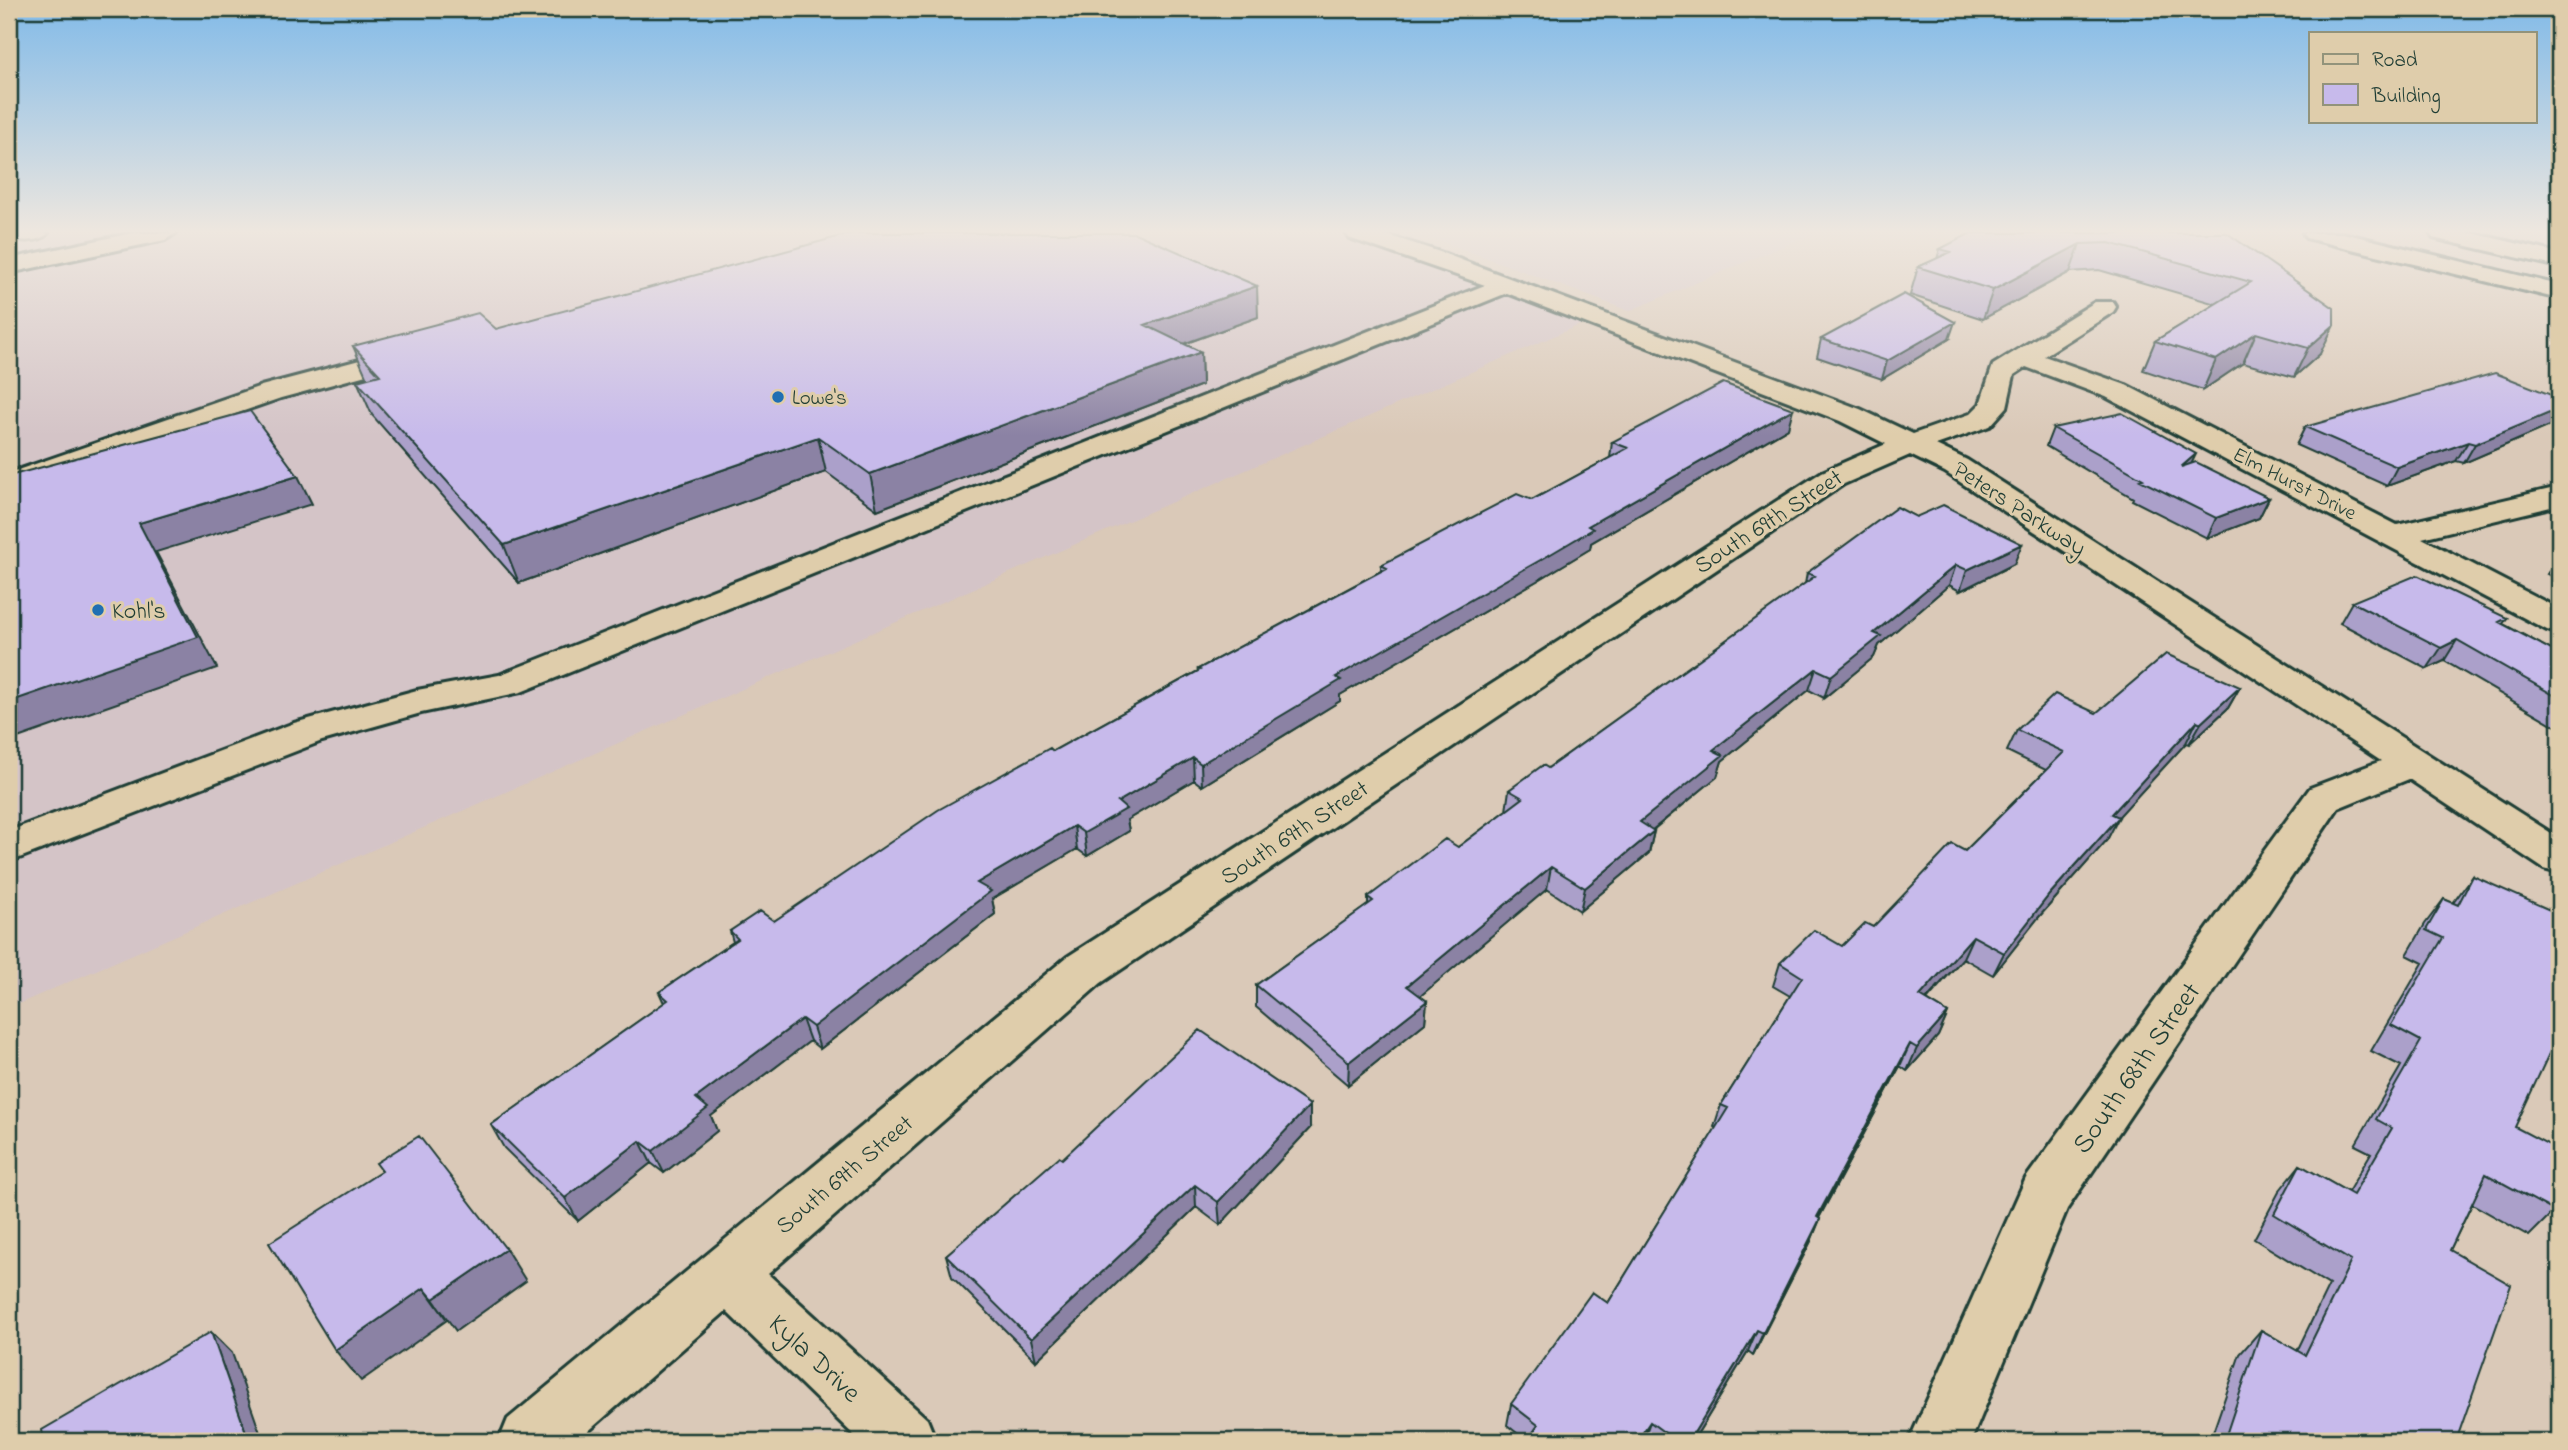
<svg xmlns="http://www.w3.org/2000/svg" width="2568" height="1450" font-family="'Indie Flower',sans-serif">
  <rect width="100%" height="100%" fill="#dac9b8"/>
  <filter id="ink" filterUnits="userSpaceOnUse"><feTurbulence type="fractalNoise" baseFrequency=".0143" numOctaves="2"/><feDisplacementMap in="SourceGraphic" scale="14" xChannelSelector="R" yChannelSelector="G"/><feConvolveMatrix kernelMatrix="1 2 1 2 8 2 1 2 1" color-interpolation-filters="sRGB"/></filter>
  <g filter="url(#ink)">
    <path fill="#d4c4c7" d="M9,233H1343L1584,323L9,1008Z
      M1420,233H1814L1629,311Z"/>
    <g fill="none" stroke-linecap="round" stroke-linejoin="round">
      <defs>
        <path id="minor" d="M9,233H48C40,243 20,241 9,238Z
          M132,233H176L165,240L9,273V259Z
          M1346,233H1381L1440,252L1860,409L1913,434L1970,414L1980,404L1993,365L2095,302H2113L2116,307L2113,312L2044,356L2126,385L2397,525L2559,487V505L2422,538L2559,609V634L2547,630L2106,397L2026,367L2014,375L2007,407L1990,426L1936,445L1967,460L2559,838V873L2544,869L2409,779L2338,808L2067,1209L1971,1441H1909L2026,1178L2310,788L2381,761L1945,472L1910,455L1844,484L1101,983L768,1274L927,1419L936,1441H860L726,1311L577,1441H499L508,1419L1067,957L1822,472L1886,444L1840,421L1507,293L521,692L421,713L322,741L9,862V831L294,723L417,690L499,675L1485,285L1349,238Z
          M2303,233H2343L2559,285V299L2306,238Z
          M2430,233H2472L2559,253V267L2433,238Z
          M413,346L422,348L426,354L422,360L281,398L9,492V473L261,386Z"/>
      </defs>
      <use href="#minor" stroke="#1f3d34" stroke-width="6"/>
      <use href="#minor" fill="#dfcdab" fill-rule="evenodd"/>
    </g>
    <path fill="#aba0ca" stroke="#1f3d34" stroke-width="2" d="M2227,233L2320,354L2294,377L2243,363L2203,390L2143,370L2155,341L2216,304L2099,270L2070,272L1983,319L1910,295L1918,267L1937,259L1940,249Z
      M1258,317L1184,344L1201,352L1202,385L877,510L826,472L519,583L372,415L357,381L367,378L353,346L496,329Z
      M1821,339H1949L1882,379L1817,357Z
      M2559,398V422L2464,463L2456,461L2387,486L2296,445L2305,427Z
      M1788,428L1591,543L1590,549L1542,578L1340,695V701L1202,786L1194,780L1127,820L1129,831L1087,856L1077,849L992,899L995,914L820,1049L810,1041L711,1116L717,1131L664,1173L651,1163L578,1221L504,1148L491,1125L664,1003L659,992L733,942L730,931L774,921L1053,751L1198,671V669L1381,571V565L1532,500L1610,458L1612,442Z
      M2053,428L2192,464L2269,498L2259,518L2207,538L2132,500L2133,498L2046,446Z
      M1916,517L2014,564L1960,591L1949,585L1879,645L1874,657L1824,698L1809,690L1722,761L1717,777L1653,830L1654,831L1649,853L1580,911L1547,889L1420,996L1427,1001L1425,1023L1348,1085L1256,1007V985L1368,905V897L1458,847L1506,811L1509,790L1548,768L1805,584L1807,573Z
      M2559,556V579L2547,574Z
      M2352,602L2507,618L2503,624L2559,654V728L2444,661L2427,669L2340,623Z
      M2240,687L2228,708L2189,744L2186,743L2118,817L2107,840L2038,918L1993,975L1963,958L1927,1000L1948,1013L1938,1036L1907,1071L1900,1066L1819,1218L1820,1219L1811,1241L1753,1355L1748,1351L1693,1441H1527L1507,1425L1511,1404L1608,1303L1716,1128L1714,1127L1721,1105L1790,996L1773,986L1780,963L1842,946L1873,927L1965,851L2046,770L2007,751L2017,730L2096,713Z
      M2473,876L2515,1127L2554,1211L2529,1236L2472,1204L2450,1250L2456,1441H2210L2240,1354L2261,1330L2297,1351L2329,1285L2254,1239L2280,1190L2300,1165L2348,1192L2371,1153L2355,1145L2401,1066L2371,1051L2423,963L2407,955L2425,924L2444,899L2453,903Z
      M1310,1128L1220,1225L1196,1207L1036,1361L952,1277L946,1255L1062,1159Z"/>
    <path fill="#8b82a4" stroke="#1f3d34" stroke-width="2" d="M2080,244L2070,272L1983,319L1993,290Z
      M1257,286L1258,317L1147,357L1145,325Z
      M1955,322L1949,339L1882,379L1887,361Z
      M2334,325L2320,354L2294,377L2308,348Z
      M2256,333L2243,363L2203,390L2216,360Z
      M1201,352L1202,385L877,510L870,474Z
      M1793,409L1788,428L1591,543L1590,549L1542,578L1340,695V701L1202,786L1201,764L1336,677L1588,526Z
      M2559,409V422L2464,463L2475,444Z
      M818,437L826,472L519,583L504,545Z
      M2468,442L2456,461L2387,486L2397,467Z
      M2196,454L2187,473L2181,467Z
      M298,476L312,504L156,552L217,668L9,741V702L139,523Z
      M2269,498L2259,518L2207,538L2216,518Z
      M2022,544L2014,564L1960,591L1967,570Z
      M1956,565L1949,585L1879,645L1874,657L1824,698L1831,676L1874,633Z
      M2457,640L2444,661L2427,669L2441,648Z
      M1816,669L1809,690L1722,761L1717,777L1635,844L1640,822L1713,750Z
      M2240,687L2228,708L2189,744L2201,723Z
      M2197,721L2186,743L2101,836L2112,814Z
      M1193,758L1194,780L1127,820L1129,831L1087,856L1084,833L1118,802Z
      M2119,817L2107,840L2038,918L1993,975L2004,953L2049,895Z
      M1074,826L1077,849L992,899L995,914L820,1049L813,1027L977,883Z
      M1654,831L1649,853L1580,911L1585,888Z
      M1551,867L1547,889L1405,1009L1407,986Z
      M1973,936L1963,958L1910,1018L1920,996Z
      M1427,1001L1425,1023L1348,1085L1349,1062Z
      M1948,1013L1938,1036L1907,1071L1917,1048Z
      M802,1019L810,1041L711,1116L717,1131L664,1173L653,1151L696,1098Z
      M1910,1044L1900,1066L1807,1240L1817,1217Z
      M1310,1105V1128L1220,1225L1218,1202Z
      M640,1141L651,1163L578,1221L565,1198Z
      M1195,1185L1196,1207L1036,1361L1031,1339Z
      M1820,1219L1811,1241L1753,1355L1763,1333Z
      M506,1249L526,1281L456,1331L433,1299Z
      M424,1288L447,1320L361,1381L335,1350Z
      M1757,1330L1748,1351L1693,1441H1689Z
      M211,1332L232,1353L263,1441H249Z
      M1650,1422L1643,1441H1637Z"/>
    <path fill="#c7baeb" stroke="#1f3d34" stroke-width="2" d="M852,233H1135L1257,286L1145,325L1201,352L870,474L818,437L504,545L357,381L380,375L353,346L478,313L496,329Z
      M1971,233H2227L2334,308V325L2308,348L2256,333L2216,360L2155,341L2251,282L2109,243L2080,244L1993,290L1918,267L1951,252L1940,249Z
      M1904,294L1955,322L1887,361L1821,339Z
      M2495,373L2559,398V409L2475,444L2468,442L2397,467L2305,427Z
      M1723,383L1793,409L1588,526L1593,529L1544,558L1336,677L1341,680L1201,764L1193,758L1118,802L1126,809L1084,833L1074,826L977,883L991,891L813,1027L802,1019L696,1098L708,1108L653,1151L640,1141L565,1198L491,1125L668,1000L659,992L738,939L730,931L760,911L774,921L938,810L1050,748L1053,751L1200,670L1198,669L1387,568L1381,565L1517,494L1532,500L1628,448L1612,442Z
      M250,411L298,476L139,523L198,637L9,702V476Z
      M2122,413L2196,454L2181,467L2196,462L2269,498L2216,518L2140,480L2143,479L2053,428Z
      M1943,505L2022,544L1967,570L1956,565L1874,633L1881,636L1831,676L1816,669L1713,750L1723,755L1640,822L1654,831L1585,888L1551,867L1407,986L1427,1001L1349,1062L1256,985L1373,901L1368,897L1445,839L1458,847L1523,798L1509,790L1543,765L1548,768L1815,576L1807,573L1897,507L1916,517Z
      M2417,575L2507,618L2499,622L2559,654V698L2457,640L2441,648L2352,602Z
      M2166,654L2240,687L2201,723L2197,721L2112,814L2119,817L2049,895L2004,953L1973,936L1920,996L1948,1013L1917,1048L1910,1044L1817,1217L1820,1219L1763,1333L1757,1330L1689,1441H1676L1650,1422L1637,1441H1527L1538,1425L1511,1404L1592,1292L1608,1303L1728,1108L1721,1105L1802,977L1780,963L1814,930L1842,946L1865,923L1873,927L1952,844L1965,851L2064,752L2017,730L2055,694L2096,713Z
      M2473,876L2559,914V1032L2515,1127L2559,1150V1200L2554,1211L2486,1174L2450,1250L2511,1285L2456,1441H2224L2261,1330L2305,1355L2351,1261L2274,1214L2300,1165L2353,1195L2392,1128L2376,1119L2421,1041L2391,1025L2443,938L2426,930L2444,899L2458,905Z
      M1200,1030L1310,1105L1218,1202L1195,1185L1031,1339L946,1255L1059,1157L1062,1159Z
      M419,1136L506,1249L433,1299L424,1288L335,1350L269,1243L382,1171L376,1163Z
      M211,1332L249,1441H44L42,1430Z"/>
  </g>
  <linearGradient id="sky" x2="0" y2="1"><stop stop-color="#81bae8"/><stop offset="0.53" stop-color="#eee7df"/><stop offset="1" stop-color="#eee7df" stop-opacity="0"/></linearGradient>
  <rect width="2568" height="436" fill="url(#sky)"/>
  <g fill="#1f6fb2" stroke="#dfcdab" stroke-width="2.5">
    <circle cx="778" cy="397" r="7"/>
    <circle cx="98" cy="610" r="7"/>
  </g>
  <g text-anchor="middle" stroke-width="6" stroke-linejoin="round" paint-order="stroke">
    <g font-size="21" fill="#1f3d34" stroke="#dfcdab" text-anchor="start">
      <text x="792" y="404">Lowe's</text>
    </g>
    <g font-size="21" fill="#1f3d34" stroke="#dfcdab">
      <text transform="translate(2295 483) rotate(27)" y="7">Elm Hurst Drive</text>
    </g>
    <g font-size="24" fill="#1f3d34" stroke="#dfcdab">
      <text transform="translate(2020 508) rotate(33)" y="8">Peters Parkway</text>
      <text transform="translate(1768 521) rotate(-33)" y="8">South 69th Street</text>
      <text transform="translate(1294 832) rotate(-33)" y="8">South 69th Street</text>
      <text transform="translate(844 1174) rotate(-40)" y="8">South 69th Street</text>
    </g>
    <g font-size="24" fill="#1f3d34" stroke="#dfcdab" text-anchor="start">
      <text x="112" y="618">Kohl's</text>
    </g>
    <g font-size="28" fill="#1f3d34" stroke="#dfcdab">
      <text transform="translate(2135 1067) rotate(-55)" y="10">South 68th Street</text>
      <text transform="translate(816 1357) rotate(43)" y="10">Kyla Drive</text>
    </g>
  </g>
  <rect width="2568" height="1450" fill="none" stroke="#dfcdab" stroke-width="35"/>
  <rect x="18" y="18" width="2533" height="1415" fill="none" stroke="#1f3d34" stroke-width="2.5" filter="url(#ink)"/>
  <rect x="2309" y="32" width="228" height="91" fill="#dfcdab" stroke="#92937b" stroke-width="2"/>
  <rect x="2323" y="54" width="35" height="10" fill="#dfcdab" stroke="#92937b" stroke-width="2"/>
  <text x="2372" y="66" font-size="21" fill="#1f3d34">Road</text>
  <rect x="2323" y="84" width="35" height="21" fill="#c7baeb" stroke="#92937b" stroke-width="2"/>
  <text x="2372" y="102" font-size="21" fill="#1f3d34">Building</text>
</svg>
